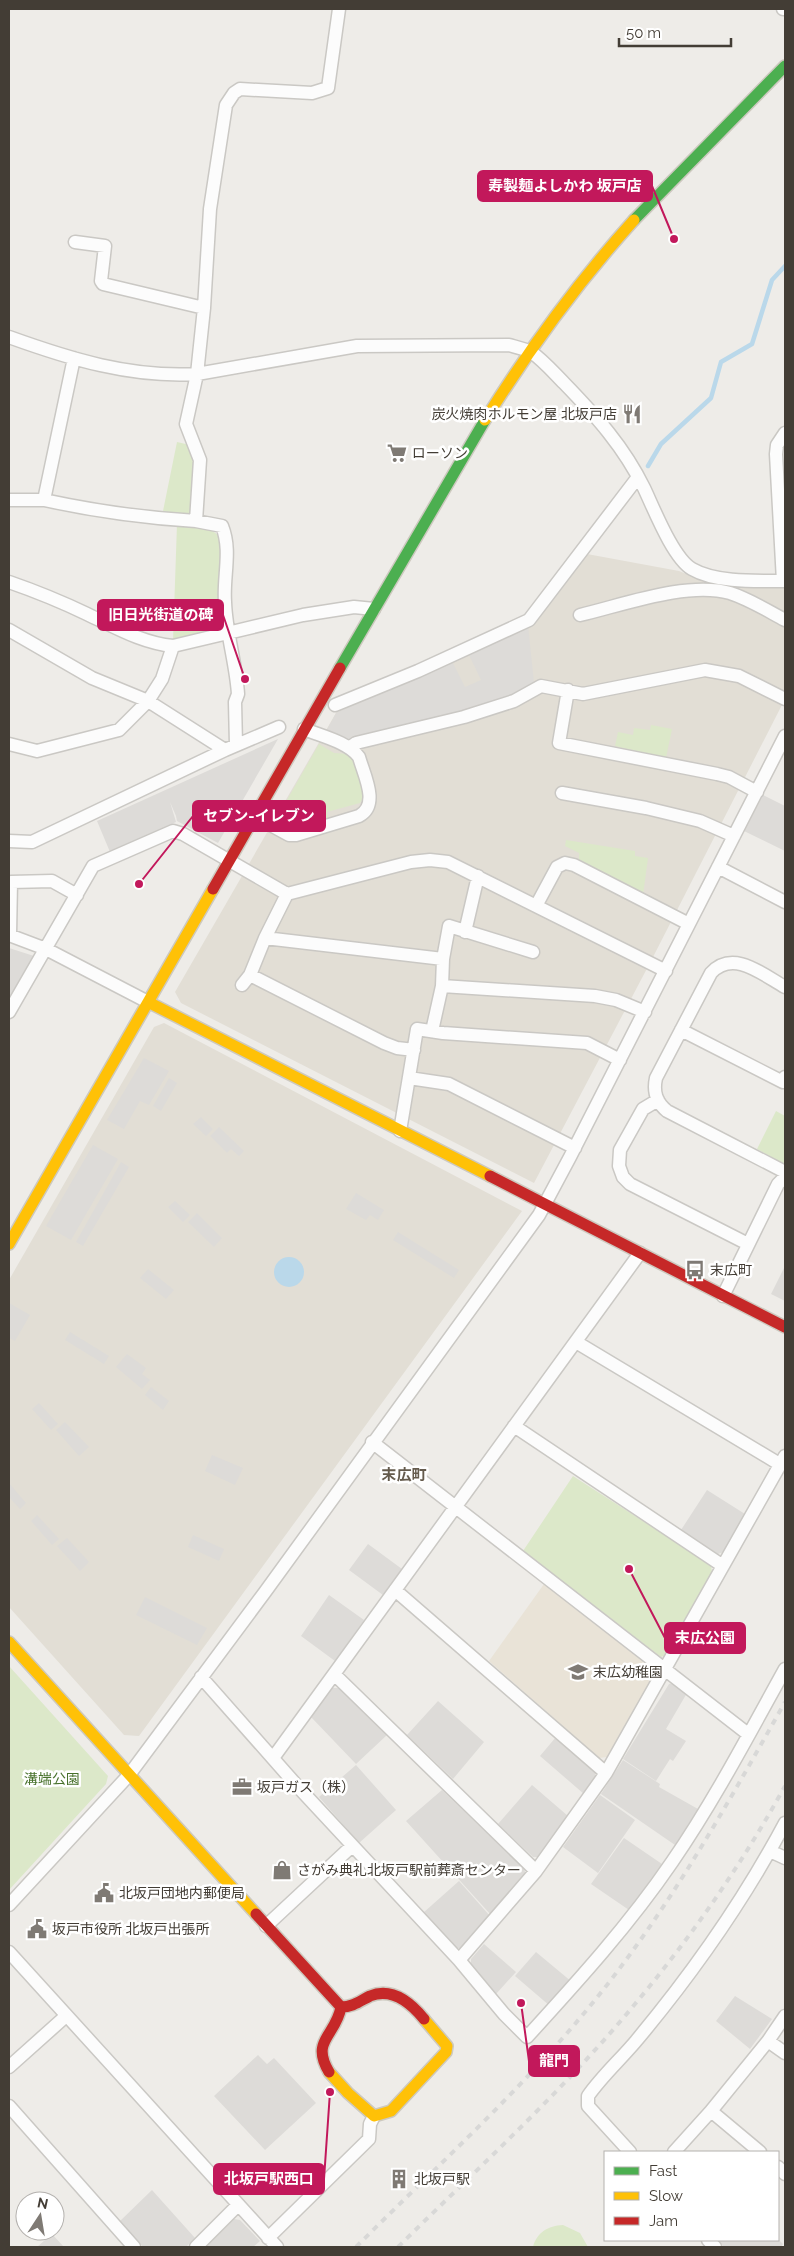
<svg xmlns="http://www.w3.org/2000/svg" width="794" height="2256" font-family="Raleway,'Noto Sans JP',sans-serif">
  <rect width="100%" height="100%" fill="#eeece8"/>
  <path fill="#e2ded5" d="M587,554L679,571L701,580L736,586L785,588V699L652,959L534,1183L181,1003L175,992L336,713L527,624Z
    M164,1023L522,1211L139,1736L124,1735L9,1607V1280L154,1027Z"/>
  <path fill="#e9e3d7" d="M544,1584L653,1669L655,1675L607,1757L599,1758L489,1661Z"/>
  <path fill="#dce8c9" d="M177,442L190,445L195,457L191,518L162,516Z
    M177,524C192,527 213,525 222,540L220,603H206L205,633L173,641Z
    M651,725L672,729L666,758L615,746L618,732L633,735L634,728L650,730Z
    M319,744L334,753L349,754L354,760L365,795L360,803L327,812L329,819C307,826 296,833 275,821Z
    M566,840L635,851V856L648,858L643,895L579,862V853L565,846Z
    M776,1111L785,1116V1165L757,1149Z
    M573,1476L711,1565L712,1573L666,1655L661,1657L523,1551Z
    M9,1666L108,1776L106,1784L9,1890Z
    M563,2225L580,2233L588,2247H533C537,2232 548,2226 563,2225Z"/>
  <path fill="#dddbd8" d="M528,625L534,683L512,698L356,739H347L325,733L336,713L452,661L465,687L481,680L468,653Z
    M278,739L218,843L177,821L176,816L170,802L176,822L110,852L97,821Z
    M763,795L785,806V851L744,831Z
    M9,948L34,956L9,998Z
    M144,1058L169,1071L149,1105L140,1101L124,1129L107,1120Z
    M169,1078L177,1083L161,1111L153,1106Z
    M201,1117L213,1129L206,1136L193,1124Z
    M219,1127L244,1151L239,1156L231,1149L227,1153L210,1136Z
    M93,1145L118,1159L71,1240L46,1226Z
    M121,1162L129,1167L83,1246L76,1242Z
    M356,1193L384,1210L378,1220L370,1215L366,1220L346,1209Z
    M175,1201L190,1215L183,1222L168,1207Z
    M197,1213L222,1238L214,1247L188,1222Z
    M398,1232L459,1270L454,1278L393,1240Z
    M785,1266V1301L771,1294Z
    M148,1269L174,1290L166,1299L140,1278Z
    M9,1303L30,1315L15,1341L9,1338Z
    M70,1332L109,1356L104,1364L65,1340Z
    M127,1354L146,1368L142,1374L150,1380L142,1389L116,1367Z
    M151,1387L169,1401L163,1410L145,1395Z
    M39,1403L58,1424L51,1430L32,1409Z
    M65,1422L89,1447L79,1456L56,1430Z
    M212,1455L243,1468L235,1485L205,1471Z
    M9,1483L26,1503L20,1509L9,1497Z
    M707,1490L745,1514L724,1552L718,1554L681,1530Z
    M37,1515L59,1539L52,1545L31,1521Z
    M193,1535L224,1549L219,1561L188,1547Z
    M67,1538L89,1562L80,1571L57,1546Z
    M368,1544L402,1569L383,1595L349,1570Z
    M329,1595L364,1620L335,1661L301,1636Z
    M145,1597L207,1628L197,1645L136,1615Z
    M672,1683L687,1693L666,1729L686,1741L673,1761L670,1759L656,1781L623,1759L669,1684Z
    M332,1688H339L387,1735L356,1764L311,1717Z
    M438,1701L484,1742L453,1779L407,1735Z
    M556,1737L595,1770L596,1778L584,1794L540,1756Z
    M623,1760L660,1784L659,1787L698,1809L675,1845L601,1794Z
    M356,1765L396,1810L359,1843L319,1797Z
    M532,1785L568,1816L538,1857H533L498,1824Z
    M442,1790L524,1869L526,1875L491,1915L406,1821Z
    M600,1795L635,1820L598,1873L563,1847Z
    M624,1838L662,1864L629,1910L591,1884Z
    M459,1881L490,1916L462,1948H455L423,1913Z
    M484,1944L516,1972L496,1994L471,1967V1959Z
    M536,1952L572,1982L550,2006L515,1976Z
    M735,1996L772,2019L750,2049L716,2021Z
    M258,2055L267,2064L274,2058L316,2103L265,2150L214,2096Z
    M152,2190L195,2238L186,2247H143L120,2221Z
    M234,2219L240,2220L260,2241L253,2247H206Z
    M52,2234L64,2247H37Z
    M778,2239L783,2244L781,2247H724L717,2240Z"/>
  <path fill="#bad8ea" d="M274 1272a15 15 0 1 1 30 0a15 15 0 1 1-30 0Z"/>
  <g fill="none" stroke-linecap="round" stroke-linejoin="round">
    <path stroke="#bad8ea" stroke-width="4.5" d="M648,466L661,444L711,398L721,362L752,344L772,280L785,266"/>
    <defs>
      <path id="street" d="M783,9H785
        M75,242L105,246L101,281L103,284L204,308
        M9,337C70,359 131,378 197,374L357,346L509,345C516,347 525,349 531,352C543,360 554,373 564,383C596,416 624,447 644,488C654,509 673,558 692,569C716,583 758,581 785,581
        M74,358L44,500C95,511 144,518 196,521
        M9,500H44
        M783,581L776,454L777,445L785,433
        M9,582C35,591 62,602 87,614C115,627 142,643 173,646L303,615L354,607L374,609
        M580,615C623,605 687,581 730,593C749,599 768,611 785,620
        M9,630L92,678L148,701L162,679L173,646
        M568,690L559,743L717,774L729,777L757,792
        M335,705L418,671L529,620L638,477
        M9,744L37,751L119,730L148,701L225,750L279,727
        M236,745L235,702L238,694C236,663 226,633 225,602C223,576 232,551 222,526L196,521L200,460L186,424L197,374L204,308L210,209L226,105L234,93L240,89L312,93L328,88L339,9
        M349,748L356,743L464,717L514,701L541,686L583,694L705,670L739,676L785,699
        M562,793L646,808L700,821L734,836
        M254,816L289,835H296L359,816C380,805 364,775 359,757C348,742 321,736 304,729
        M9,841L32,842L225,750
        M718,867L785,902
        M536,906L557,867L565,863L574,865L689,924
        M465,932L478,876
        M9,935L46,949L148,1002
        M10,935L11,882L52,881L77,895
        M265,938L443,959
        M250,975L384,1043L397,1048L414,1050
        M242,985L250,975L265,938L287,894L411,862L430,860L448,862L666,971
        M442,986L595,996L616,1000L645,1012
        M785,987C762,974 733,949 711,973L656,1078C653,1092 656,1102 667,1111L785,1172
        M9,1012L93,866L173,831L183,834L287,894
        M681,1030L783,1082L785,1077
        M432,1031L442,986L443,959L449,926L533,952
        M409,1078L449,1084L575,1148
        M658,1100L643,1109L620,1150L619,1166L623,1177L630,1184L748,1244
        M400,1131L417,1029L443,1033L587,1043L620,1060
        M723,1296L778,1184L785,1177
        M576,1342L781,1465
        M514,1426L723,1566
        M372,1442L748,1734
        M395,1590L606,1773
        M334,1674L536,1871
        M201,1677L299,1788L459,1960L504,2014L527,2037C578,1981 629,1925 672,1862C714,1801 749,1734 785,1669
        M273,1758L640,1253
        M770,1851L785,1858
        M9,1905L129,1775L265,1592L539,1215L570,1157L785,736
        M266,1926L352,1846
        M9,1952L277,2247
        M459,1960L536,1871L606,1773L785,1456
        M768,2041L785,2053
        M9,2067L66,2016
        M9,2106L134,2247
        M630,2152L588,2106V2096C602,2076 620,2060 636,2041C692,1974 744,1900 785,1823
        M674,2152L711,2111
        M760,2152L711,2111L768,2041L785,2016
        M778,2167L785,2174
        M268,2238L369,2139L370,2124L374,2116
        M708,2240L715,2247
        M196,2247L238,2205"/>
      <path id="fast" d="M634,220L785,66
        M340,668L485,420"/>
      <path id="slow" d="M485,420C528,351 580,280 634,220
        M148,1002L490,1176
        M9,1244L213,889
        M9,1642L256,1914
        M329,2072L348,2093L374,2116L391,2111L446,2052L447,2046L424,2019"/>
      <path id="jam" d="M213,889L340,668
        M490,1176L785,1327
        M256,1914L341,2007C353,2007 360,2001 370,1996C392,1987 411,2003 424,2019
        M329,2072C310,2040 336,2036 341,2007"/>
    </defs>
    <use href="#street" stroke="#cac8c4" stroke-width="15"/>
    <use href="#fast" stroke="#cdc9bf" stroke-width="14"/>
    <use href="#slow" stroke="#cdc9bf" stroke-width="14"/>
    <use href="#jam" stroke="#cdc9bf" stroke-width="14"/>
    <use href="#street" stroke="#fcfcfc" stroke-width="12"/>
    <use href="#fast" stroke="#4caf50" stroke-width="11"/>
    <use href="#slow" stroke="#ffc107" stroke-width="11"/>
    <use href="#jam" stroke="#c62828" stroke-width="11"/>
    <path stroke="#d8d8d7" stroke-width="4" stroke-dasharray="6 6" stroke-linecap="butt" d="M356,2247C438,2165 526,2086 599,1995C672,1904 728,1803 785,1702
      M398,2247C478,2168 563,2091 635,2004C692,1936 742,1864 785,1786"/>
  </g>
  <defs>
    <symbol id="restaurant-bare" viewBox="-9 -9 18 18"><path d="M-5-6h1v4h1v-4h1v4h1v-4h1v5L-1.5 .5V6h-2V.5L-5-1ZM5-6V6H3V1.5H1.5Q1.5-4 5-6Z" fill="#7f7a74" stroke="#fff" stroke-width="2.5" paint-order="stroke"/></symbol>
    <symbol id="supermarket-bare" viewBox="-9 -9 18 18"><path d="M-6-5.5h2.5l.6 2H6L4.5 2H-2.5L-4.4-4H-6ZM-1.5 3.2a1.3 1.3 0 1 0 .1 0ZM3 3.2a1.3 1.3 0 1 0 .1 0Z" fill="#7f7a74" stroke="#fff" stroke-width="2.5" paint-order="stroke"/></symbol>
    <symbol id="bus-bare" viewBox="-9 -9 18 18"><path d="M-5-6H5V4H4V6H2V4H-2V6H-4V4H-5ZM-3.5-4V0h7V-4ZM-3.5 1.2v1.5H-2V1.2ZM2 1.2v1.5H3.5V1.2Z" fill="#7f7a74" stroke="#fff" stroke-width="2.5" paint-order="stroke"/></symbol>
    <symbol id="school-bare" viewBox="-9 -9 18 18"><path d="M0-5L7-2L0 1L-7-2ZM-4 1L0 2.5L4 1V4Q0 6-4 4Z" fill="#7f7a74" stroke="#fff" stroke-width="2.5" paint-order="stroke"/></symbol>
    <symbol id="office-bare" viewBox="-9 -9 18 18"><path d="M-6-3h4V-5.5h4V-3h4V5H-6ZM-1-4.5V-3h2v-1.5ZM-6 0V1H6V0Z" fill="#7f7a74" stroke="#fff" stroke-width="2.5" paint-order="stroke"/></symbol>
    <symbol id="shop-bare" viewBox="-9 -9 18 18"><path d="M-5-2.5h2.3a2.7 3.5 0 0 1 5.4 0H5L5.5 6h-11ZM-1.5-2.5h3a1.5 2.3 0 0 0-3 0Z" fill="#7f7a74" stroke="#fff" stroke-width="2.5" paint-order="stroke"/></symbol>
    <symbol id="civic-bare" viewBox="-9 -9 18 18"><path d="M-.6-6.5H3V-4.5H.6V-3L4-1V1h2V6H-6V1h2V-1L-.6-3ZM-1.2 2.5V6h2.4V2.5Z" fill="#7f7a74" stroke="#fff" stroke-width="2.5" paint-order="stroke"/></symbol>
    <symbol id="building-bare" viewBox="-9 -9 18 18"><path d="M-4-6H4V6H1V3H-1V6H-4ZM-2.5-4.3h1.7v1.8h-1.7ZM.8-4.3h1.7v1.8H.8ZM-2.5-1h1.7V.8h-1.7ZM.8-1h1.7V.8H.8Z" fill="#7f7a74" stroke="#fff" stroke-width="2.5" paint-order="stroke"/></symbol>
  </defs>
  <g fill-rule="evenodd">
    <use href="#restaurant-bare" x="618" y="400" width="28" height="28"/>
    <use href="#supermarket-bare" x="383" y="439" width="28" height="28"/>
    <use href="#bus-bare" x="681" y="1256" width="28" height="28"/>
    <use href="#school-bare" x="564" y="1658" width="28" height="28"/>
    <use href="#office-bare" x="228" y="1773" width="28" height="28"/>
    <use href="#shop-bare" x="268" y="1856" width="28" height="28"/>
    <use href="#civic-bare" x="90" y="1879" width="28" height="28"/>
    <use href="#civic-bare" x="23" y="1915" width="28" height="28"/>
    <use href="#building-bare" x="385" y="2165" width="28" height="28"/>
  </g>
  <g text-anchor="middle" stroke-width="5" stroke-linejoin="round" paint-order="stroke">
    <g font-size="14" fill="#433d35" stroke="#fff" text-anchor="start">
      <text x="617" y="419" text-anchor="end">炭火焼肉ホルモン屋 北坂戸店</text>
      <text x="412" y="458">ローソン</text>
      <text x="710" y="1275">末広町</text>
      <text x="593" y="1677">末広幼稚園</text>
      <text x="257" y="1792">坂戸ガス（株）</text>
      <text x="297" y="1875">さがみ典礼北坂戸駅前葬斎センター</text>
      <text x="119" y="1898">北坂戸団地内郵便局</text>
      <text x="52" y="1934">坂戸市役所 北坂戸出張所</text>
      <text x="414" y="2184">北坂戸駅</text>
    </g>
    <g font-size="14" fill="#48712c" stroke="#fff">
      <text x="52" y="1784">溝端公園</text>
    </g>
    <g font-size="15" font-weight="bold" fill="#655b4d" stroke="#fff">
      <text x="404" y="1480">末広町</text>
    </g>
  </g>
  <path fill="none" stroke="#c2185b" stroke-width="2" d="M674 239L652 186M245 679L223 615M139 884L193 816M629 1569L665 1638M521 2003L529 2061M330 2092L324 2179"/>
  <g fill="#c2185b" stroke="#fff" stroke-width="2">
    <circle cx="674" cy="239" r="5"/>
    <circle cx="245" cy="679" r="5"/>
    <circle cx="139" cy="884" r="5"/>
    <circle cx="629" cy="1569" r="5"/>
    <circle cx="521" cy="2003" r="5"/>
    <circle cx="330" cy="2092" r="5"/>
  </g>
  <g fill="#c2185b" stroke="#c2185b" stroke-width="2">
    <rect x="478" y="171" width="174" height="30" rx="5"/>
    <rect x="98" y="600" width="125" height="30" rx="5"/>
    <rect x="193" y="801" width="132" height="30" rx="5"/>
    <rect x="665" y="1623" width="80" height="30" rx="5"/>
    <rect x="529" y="2046" width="50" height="30" rx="5"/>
    <rect x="214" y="2164" width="110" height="30" rx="5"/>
  </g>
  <g font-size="15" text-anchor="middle" font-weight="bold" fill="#fff">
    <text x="565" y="191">寿製麺よしかわ 坂戸店</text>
    <text x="161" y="620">旧日光街道の碑</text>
    <text x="259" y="821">セブン-イレブン</text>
    <text x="705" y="1643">末広公園</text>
    <text x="554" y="2066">龍門</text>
    <text x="269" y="2184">北坂戸駅西口</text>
  </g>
  <rect width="794" height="2256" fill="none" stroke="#433d35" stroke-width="20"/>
  <rect x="604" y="2151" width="175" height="90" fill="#ffffff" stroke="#b4b1ae"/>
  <rect x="614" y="2167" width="25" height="8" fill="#4caf50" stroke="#b4b1ae"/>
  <text x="649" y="2176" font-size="15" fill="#433d35">Fast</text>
  <rect x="614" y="2192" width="25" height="8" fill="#ffc107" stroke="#b4b1ae"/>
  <text x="649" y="2201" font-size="15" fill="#433d35">Slow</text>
  <rect x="614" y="2217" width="25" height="8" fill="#c62828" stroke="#b4b1ae"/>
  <text x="649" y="2226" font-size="15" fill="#433d35">Jam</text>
  <g transform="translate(40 2216) rotate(12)"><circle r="24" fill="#ffffff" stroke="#b4b1ae"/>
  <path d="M0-4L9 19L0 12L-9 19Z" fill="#7f7a74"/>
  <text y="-8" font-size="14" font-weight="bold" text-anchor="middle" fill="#433d35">N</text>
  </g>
  <path d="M619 38v8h112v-8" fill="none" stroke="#433d35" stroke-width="2.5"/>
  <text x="626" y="38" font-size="15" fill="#433d35" stroke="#ffffff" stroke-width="4" paint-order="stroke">50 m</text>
</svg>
